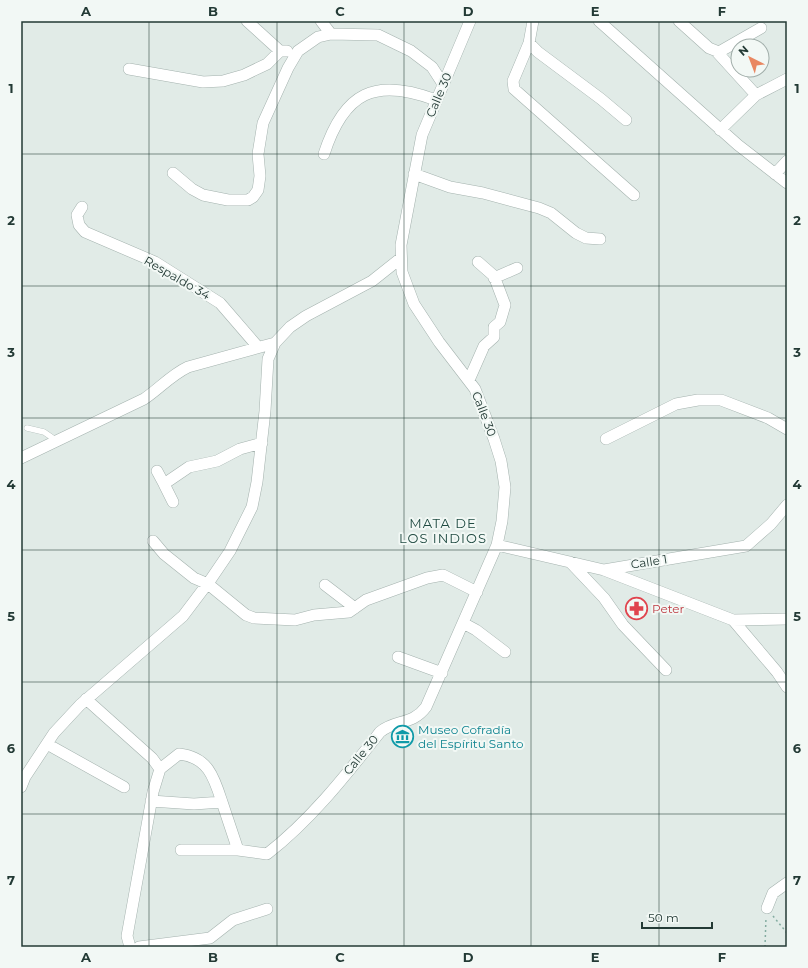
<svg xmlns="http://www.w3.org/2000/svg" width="808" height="968" font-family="Montserrat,sans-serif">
  <rect width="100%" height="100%" fill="#e1ebe7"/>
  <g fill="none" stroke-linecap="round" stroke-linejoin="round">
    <defs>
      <path id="lane" d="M27,428L44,432L57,441"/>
      <path id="street" d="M247,21L280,51H287
        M321,21L331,34
        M533,21L529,43L513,81L514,89L634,195
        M599,21L738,145L787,183
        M679,21L709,48L719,52L761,28
        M529,43L538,52L601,99L626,120
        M716,51L756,95
        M129,69L203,82L223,81L244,75L267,64L280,51
        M720,130L756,95L787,79
        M324,154C344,92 375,77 436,100
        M173,173L192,189L203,195L228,200H248L253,197L258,190L260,176L258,154L263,123L288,68L298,51L318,37L331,34L378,35L411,51L432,67L443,84
        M414,174L450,187L483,193L539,208L551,213L576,233L586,238L600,239
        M775,174L787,161
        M82,207L77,215L79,225L85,232L155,262L220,303L258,347
        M494,278L517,268
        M469,380L484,346L494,337V327L500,322L505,305L494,276L478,262
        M606,439L676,404L698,400H721L768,418L787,429
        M21,458L144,399C159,389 171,375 188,367L275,343
        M157,471L164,484L189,467L217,461L240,449L262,443
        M164,484L173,502
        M153,541L164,554L194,578L208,584L246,615L254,618L295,620L314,615L349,612L366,600L427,578L443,575L477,592
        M497,545L604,570L746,546L771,524L787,505
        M570,562L604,598L623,625L666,670
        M604,570L733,620L787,619
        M325,585L355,608
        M733,620L777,672L787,687
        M463,623L476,630L505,652
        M398,657L442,673
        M86,699L152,758L160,769L153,792L127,936L130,947
        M47,744L124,787
        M21,787L25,777L54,733L80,705L183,616L211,579L230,551L252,507L257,482L265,411L268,359L275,343L290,327L306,316L372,281L401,258
        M151,801L194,804L222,802C214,777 208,757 179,754L160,769
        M181,850H238L222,802
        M238,850L267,854C311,820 346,775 380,732C395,719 412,726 426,707L497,545L502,521L505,487L501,461L494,439L475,389L439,342L414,304L402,272L401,245L422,135L470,21
        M767,908L773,893L787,883
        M139,947L210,938L233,920L267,909"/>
    </defs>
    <use href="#lane" stroke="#a4b2ae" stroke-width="6"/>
    <use href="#street" stroke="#a4b2ae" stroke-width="12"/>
    <path stroke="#84aca1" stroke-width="1.5" stroke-dasharray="2 3" stroke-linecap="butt" d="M773,916L787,933
      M765,947L766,917"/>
    <use href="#lane" stroke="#fff" stroke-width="5.5"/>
    <use href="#street" stroke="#fff" stroke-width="11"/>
  </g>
  <path fill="none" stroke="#233a35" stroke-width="1" stroke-opacity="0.55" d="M149,21V947M277,21V947M404,21V947M531,21V947M659,21V947M21,154H787M21,286H787M21,418H787M21,550H787M21,682H787M21,814H787"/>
  <defs>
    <symbol id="pharmacy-ring" viewBox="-11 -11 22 22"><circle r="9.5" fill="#f2f8f5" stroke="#e0444e" stroke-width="1.5"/><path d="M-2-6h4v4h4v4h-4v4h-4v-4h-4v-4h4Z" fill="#e0444e"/></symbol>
    <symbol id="museum-ring" viewBox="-11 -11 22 22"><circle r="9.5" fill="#f2f8f5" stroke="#0f9aa8" stroke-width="1.5"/><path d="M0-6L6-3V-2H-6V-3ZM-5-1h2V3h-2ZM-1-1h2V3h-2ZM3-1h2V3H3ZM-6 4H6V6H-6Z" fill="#0f9aa8"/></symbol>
  </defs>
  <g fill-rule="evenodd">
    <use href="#pharmacy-ring" x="624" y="596" width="25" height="25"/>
    <use href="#museum-ring" x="390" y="724" width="25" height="25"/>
  </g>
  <g text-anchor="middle" stroke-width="4" stroke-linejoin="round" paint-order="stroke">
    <g font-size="12" fill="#233a35" stroke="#f2f8f5">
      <text transform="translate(439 95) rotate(-67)" y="4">Calle 30</text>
      <text transform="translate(177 278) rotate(30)" y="4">Respaldo 34</text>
      <text transform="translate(484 414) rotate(69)" y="4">Calle 30</text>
      <text transform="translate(649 562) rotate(-9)" y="4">Calle 1</text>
      <text transform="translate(361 755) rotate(-51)" y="4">Calle 30</text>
    </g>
    <g font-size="12" fill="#be3a42" stroke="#f2f8f5" text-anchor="start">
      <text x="652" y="613">Peter</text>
    </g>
    <g font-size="12" fill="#0d838f" stroke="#f2f8f5" text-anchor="start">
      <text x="418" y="734">Museo Cofradía<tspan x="418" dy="14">del Espíritu Santo</tspan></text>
    </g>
    <g font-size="13" letter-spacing="1" fill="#204b42" stroke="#f2f8f5">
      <text x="443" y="528">MATA DE<tspan x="443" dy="15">LOS INDIOS</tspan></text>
    </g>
  </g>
  <rect width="808" height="968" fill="none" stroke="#f2f8f5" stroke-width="44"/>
  <g transform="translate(750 58) rotate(318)"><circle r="19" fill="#f2f8f5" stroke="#9faca8"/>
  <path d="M0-3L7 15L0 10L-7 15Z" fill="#e98761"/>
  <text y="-6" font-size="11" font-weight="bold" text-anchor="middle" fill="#233a35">N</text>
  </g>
  <path d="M642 922v6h70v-6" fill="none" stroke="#233a35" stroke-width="2"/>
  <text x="648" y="922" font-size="12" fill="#233a35" stroke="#f2f8f5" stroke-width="3" paint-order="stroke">50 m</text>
  <rect x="22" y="22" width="764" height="924" fill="none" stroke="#233a35" stroke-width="1.5"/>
  <g font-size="13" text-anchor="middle" font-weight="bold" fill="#233a35">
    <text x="86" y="16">A</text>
    <text x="213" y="16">B</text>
    <text x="340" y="16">C</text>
    <text x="468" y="16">D</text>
    <text x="595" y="16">E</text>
    <text x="722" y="16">F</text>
    <text x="11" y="93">1</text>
    <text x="797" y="93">1</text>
    <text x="11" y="225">2</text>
    <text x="797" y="225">2</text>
    <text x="11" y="357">3</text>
    <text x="797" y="357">3</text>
    <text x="11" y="489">4</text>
    <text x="797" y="489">4</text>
    <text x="11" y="621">5</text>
    <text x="797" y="621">5</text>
    <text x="11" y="753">6</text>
    <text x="797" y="753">6</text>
    <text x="11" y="885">7</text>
    <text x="797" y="885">7</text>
    <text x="86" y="962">A</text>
    <text x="213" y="962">B</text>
    <text x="340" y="962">C</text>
    <text x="468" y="962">D</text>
    <text x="595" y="962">E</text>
    <text x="722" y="962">F</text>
  </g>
</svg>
